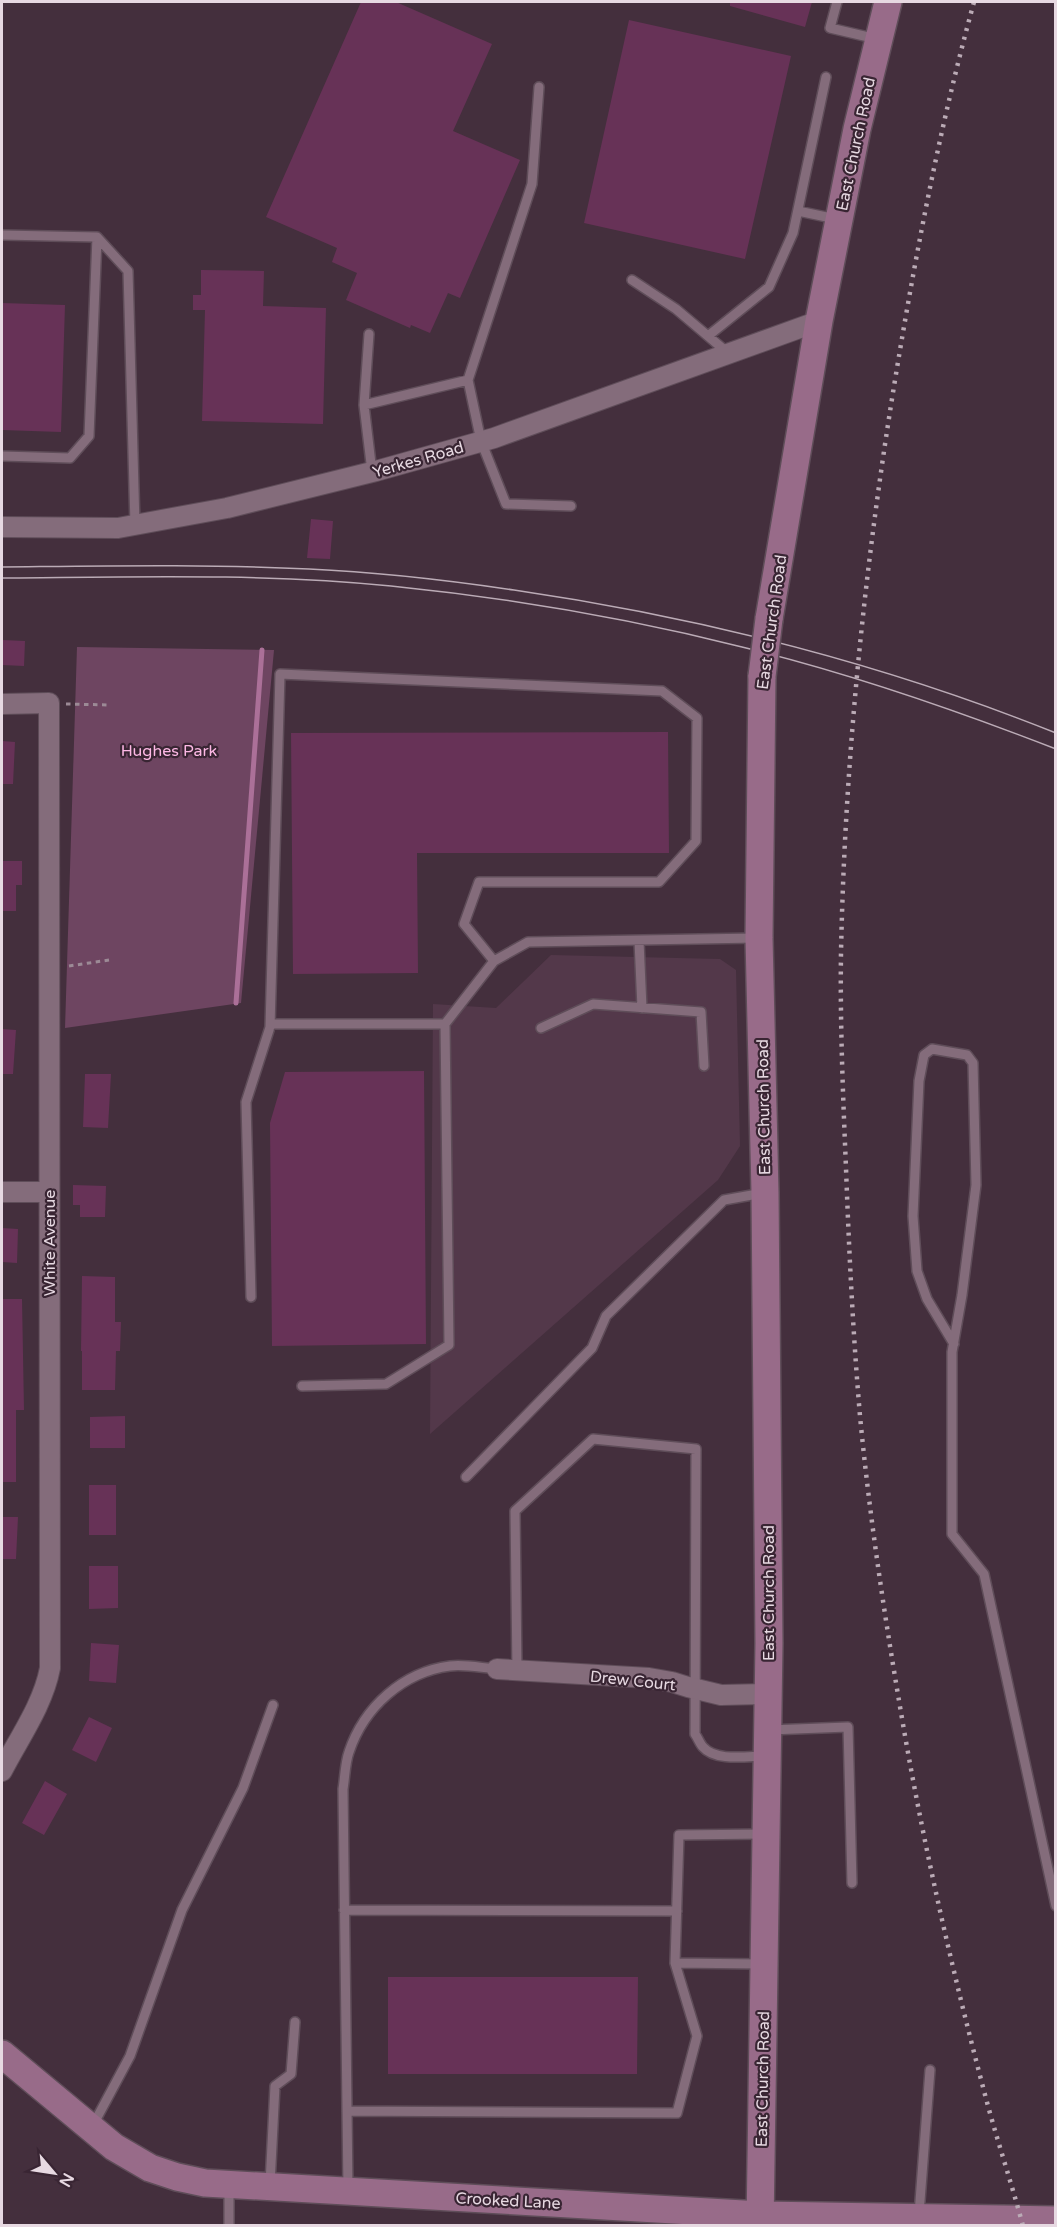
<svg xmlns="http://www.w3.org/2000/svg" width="1057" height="2227" font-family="'Varela Round',sans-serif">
  <rect width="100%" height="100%" fill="#442f3d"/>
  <path fill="#53384a" d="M551,955L720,959L736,970L740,1146L718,1180L430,1434L433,1004L496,1008Z"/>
  <path fill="#6e4561" d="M77,647L274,650L241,1003L65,1028Z"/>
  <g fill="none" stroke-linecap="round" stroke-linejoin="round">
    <path stroke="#ab7098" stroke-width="5" d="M236,1003L262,650"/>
  </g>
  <path fill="#673257" d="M361,2H396L492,44L453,131L520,160L460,298L448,293L430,333L411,325L410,328L346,300L357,273L332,262L337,248L266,217Z
    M730,2H812L805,27L730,6Z
    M629,20L791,56L745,259L584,223Z
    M201,270L264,271L263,306L326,308L323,424L202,421L205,310H193V295H201Z
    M2,303L65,305L61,432L2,430Z
    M311,519L333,521L330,559L307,558Z
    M2,640L25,641L24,666L2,665Z
    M668,732L669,853H417L418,973L293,974L291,733Z
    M2,741L15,742L13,784H2Z
    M2,861H22V885H16V911H2Z
    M2,1029L16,1030L13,1074H2Z
    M424,1071L426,1344L272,1346L270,1123L285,1072Z
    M85,1074H111L108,1128L83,1127Z
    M73,1185L106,1186L105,1217H80V1205H73Z
    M2,1228L18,1229L17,1263L2,1262Z
    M82,1276L115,1277V1322H121L120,1351H116L115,1390H82V1351H81Z
    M2,1299H22L24,1410H16V1482H2Z
    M125,1416V1448H90V1417Z
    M89,1485H116V1535H89Z
    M2,1517H18L16,1559H2Z
    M89,1566H118V1608L89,1609Z
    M91,1643L119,1645L116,1683L89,1681Z
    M89,1717L112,1728L96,1762L72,1750Z
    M45,1781L67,1794L44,1835L22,1823Z
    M388,1977H638L637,2074H388Z"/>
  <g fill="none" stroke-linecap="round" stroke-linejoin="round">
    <defs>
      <path id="lane" d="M837,2L830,28L877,39
        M539,87L532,184L468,380L481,441L506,504L571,506
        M798,211L836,219
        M2,235L97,237L89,436L70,458L2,456
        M97,237L128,271L135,525
        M632,280L676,309L728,353
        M708,336L769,287L793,233L826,77
        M364,405L369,334
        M372,472L364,405L468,380
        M639,941L642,1008
        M445,1024L494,961L528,942L756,938
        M270,1027L280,674L662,691L697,718L696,841L659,882H479L464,924L494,961
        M541,1028L593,1004L701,1012L704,1066
        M251,1297L246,1102L271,1024H445L449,1345L386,1384L302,1386
        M954,1344L927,1299L917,1271L913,1216L919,1081L924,1055L932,1049L967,1055L973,1063L976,1185L962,1295L952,1352V1534L984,1574L1056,1906
        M466,1477L592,1348L606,1316L724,1200L763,1193
        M517,1671L515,1511L593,1439L696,1449L695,1734C698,1738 700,1744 703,1747C716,1762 748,1756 766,1756
        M769,1730L848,1727L852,1883
        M344,1910L677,1911
        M761,1964L675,1963L679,1835L763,1834
        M347,2111L677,2113L697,2036L675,1963
        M92,2127L130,2056L182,1910L243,1788L273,1705
        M270,2184L275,2086L291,2074L295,2022
        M229,2187V2226
        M348,2189L343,1789C345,1777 345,1763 349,1752C364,1707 403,1672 450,1666C465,1664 482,1668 497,1669
        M919,2214L930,2070"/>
      <path id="street" d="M2,527L118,528L227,508L376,471L494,438L819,321
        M2,704L49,703L50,1668C43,1705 19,1738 2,1771
        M2,1192H49
        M497,1669L649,1678L672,1682L688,1687L721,1695L767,1694"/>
      <path id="secondary" d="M769,619L819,321L857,129L888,2
        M2,2054L114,2147L150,2168L177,2177L205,2183L761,2215L1056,2220
        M760,2226L769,1643L765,1192L759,938L762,676"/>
    </defs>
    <use href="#lane" stroke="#5f4d59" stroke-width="12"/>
    <use href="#street" stroke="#5f4d59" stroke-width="22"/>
    <use href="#secondary" stroke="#5f4d59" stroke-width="30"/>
    <path stroke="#9c8a96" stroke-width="3" stroke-dasharray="4.5 4.5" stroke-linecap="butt" d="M66,704L111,705
      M69,966L109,960"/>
    <use href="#lane" stroke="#846c7b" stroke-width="9"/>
    <use href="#street" stroke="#846c7b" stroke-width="20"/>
    <use href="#secondary" stroke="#986b89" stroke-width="27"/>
    <path stroke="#bbabb6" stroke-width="1.5" d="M2,567C104,566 207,564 309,569C378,572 446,580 514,590C699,617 881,663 1056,733
      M2,578C131,577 262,573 391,586C509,598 627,618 742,647C849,673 953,709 1056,749"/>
    <path stroke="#bbabb6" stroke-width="4.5" stroke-dasharray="3 6" stroke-linecap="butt" d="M974,2C942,118 919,237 899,356C866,552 845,754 841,953C840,1024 843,1096 846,1168C849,1251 853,1334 860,1416C870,1521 886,1626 904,1730C926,1857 955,1982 988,2106C999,2146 1012,2185 1023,2226"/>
    <defs>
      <path id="secondary-bridge" d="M762,676L769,619"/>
    </defs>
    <use href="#secondary-bridge" stroke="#5f4d59" stroke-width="30" stroke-linecap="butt"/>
    <use href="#secondary-bridge" stroke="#986b89" stroke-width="27"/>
  </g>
  <g text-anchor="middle" stroke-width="4.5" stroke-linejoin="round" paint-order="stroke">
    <g font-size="16" fill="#e7d9e2" stroke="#392533">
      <text transform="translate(855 144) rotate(-78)" y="6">East Church Road</text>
      <text transform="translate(418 459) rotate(-16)" y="6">Yerkes Road</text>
      <text transform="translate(771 622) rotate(-82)" y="6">East Church Road</text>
      <text transform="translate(763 1107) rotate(-91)" y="6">East Church Road</text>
      <text transform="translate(49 1243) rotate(-90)" y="6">White Avenue</text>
      <text transform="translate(768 1593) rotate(-90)" y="6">East Church Road</text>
      <text transform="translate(633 1680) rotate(6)" y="6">Drew Court</text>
      <text transform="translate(762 2079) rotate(-89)" y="6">East Church Road</text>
      <text transform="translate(508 2200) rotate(3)" y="6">Crooked Lane</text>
    </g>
    <g font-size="16" fill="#fdb8e5" stroke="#392533">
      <text x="169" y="756">Hughes Park</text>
    </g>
  </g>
  <rect width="1057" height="2227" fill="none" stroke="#e7d9e2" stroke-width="6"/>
  <g transform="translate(54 2173) rotate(119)" stroke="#392533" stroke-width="4.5" paint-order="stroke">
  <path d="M0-4.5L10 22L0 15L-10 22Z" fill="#e7d9e2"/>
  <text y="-9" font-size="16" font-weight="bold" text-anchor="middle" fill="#e7d9e2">N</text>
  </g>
</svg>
